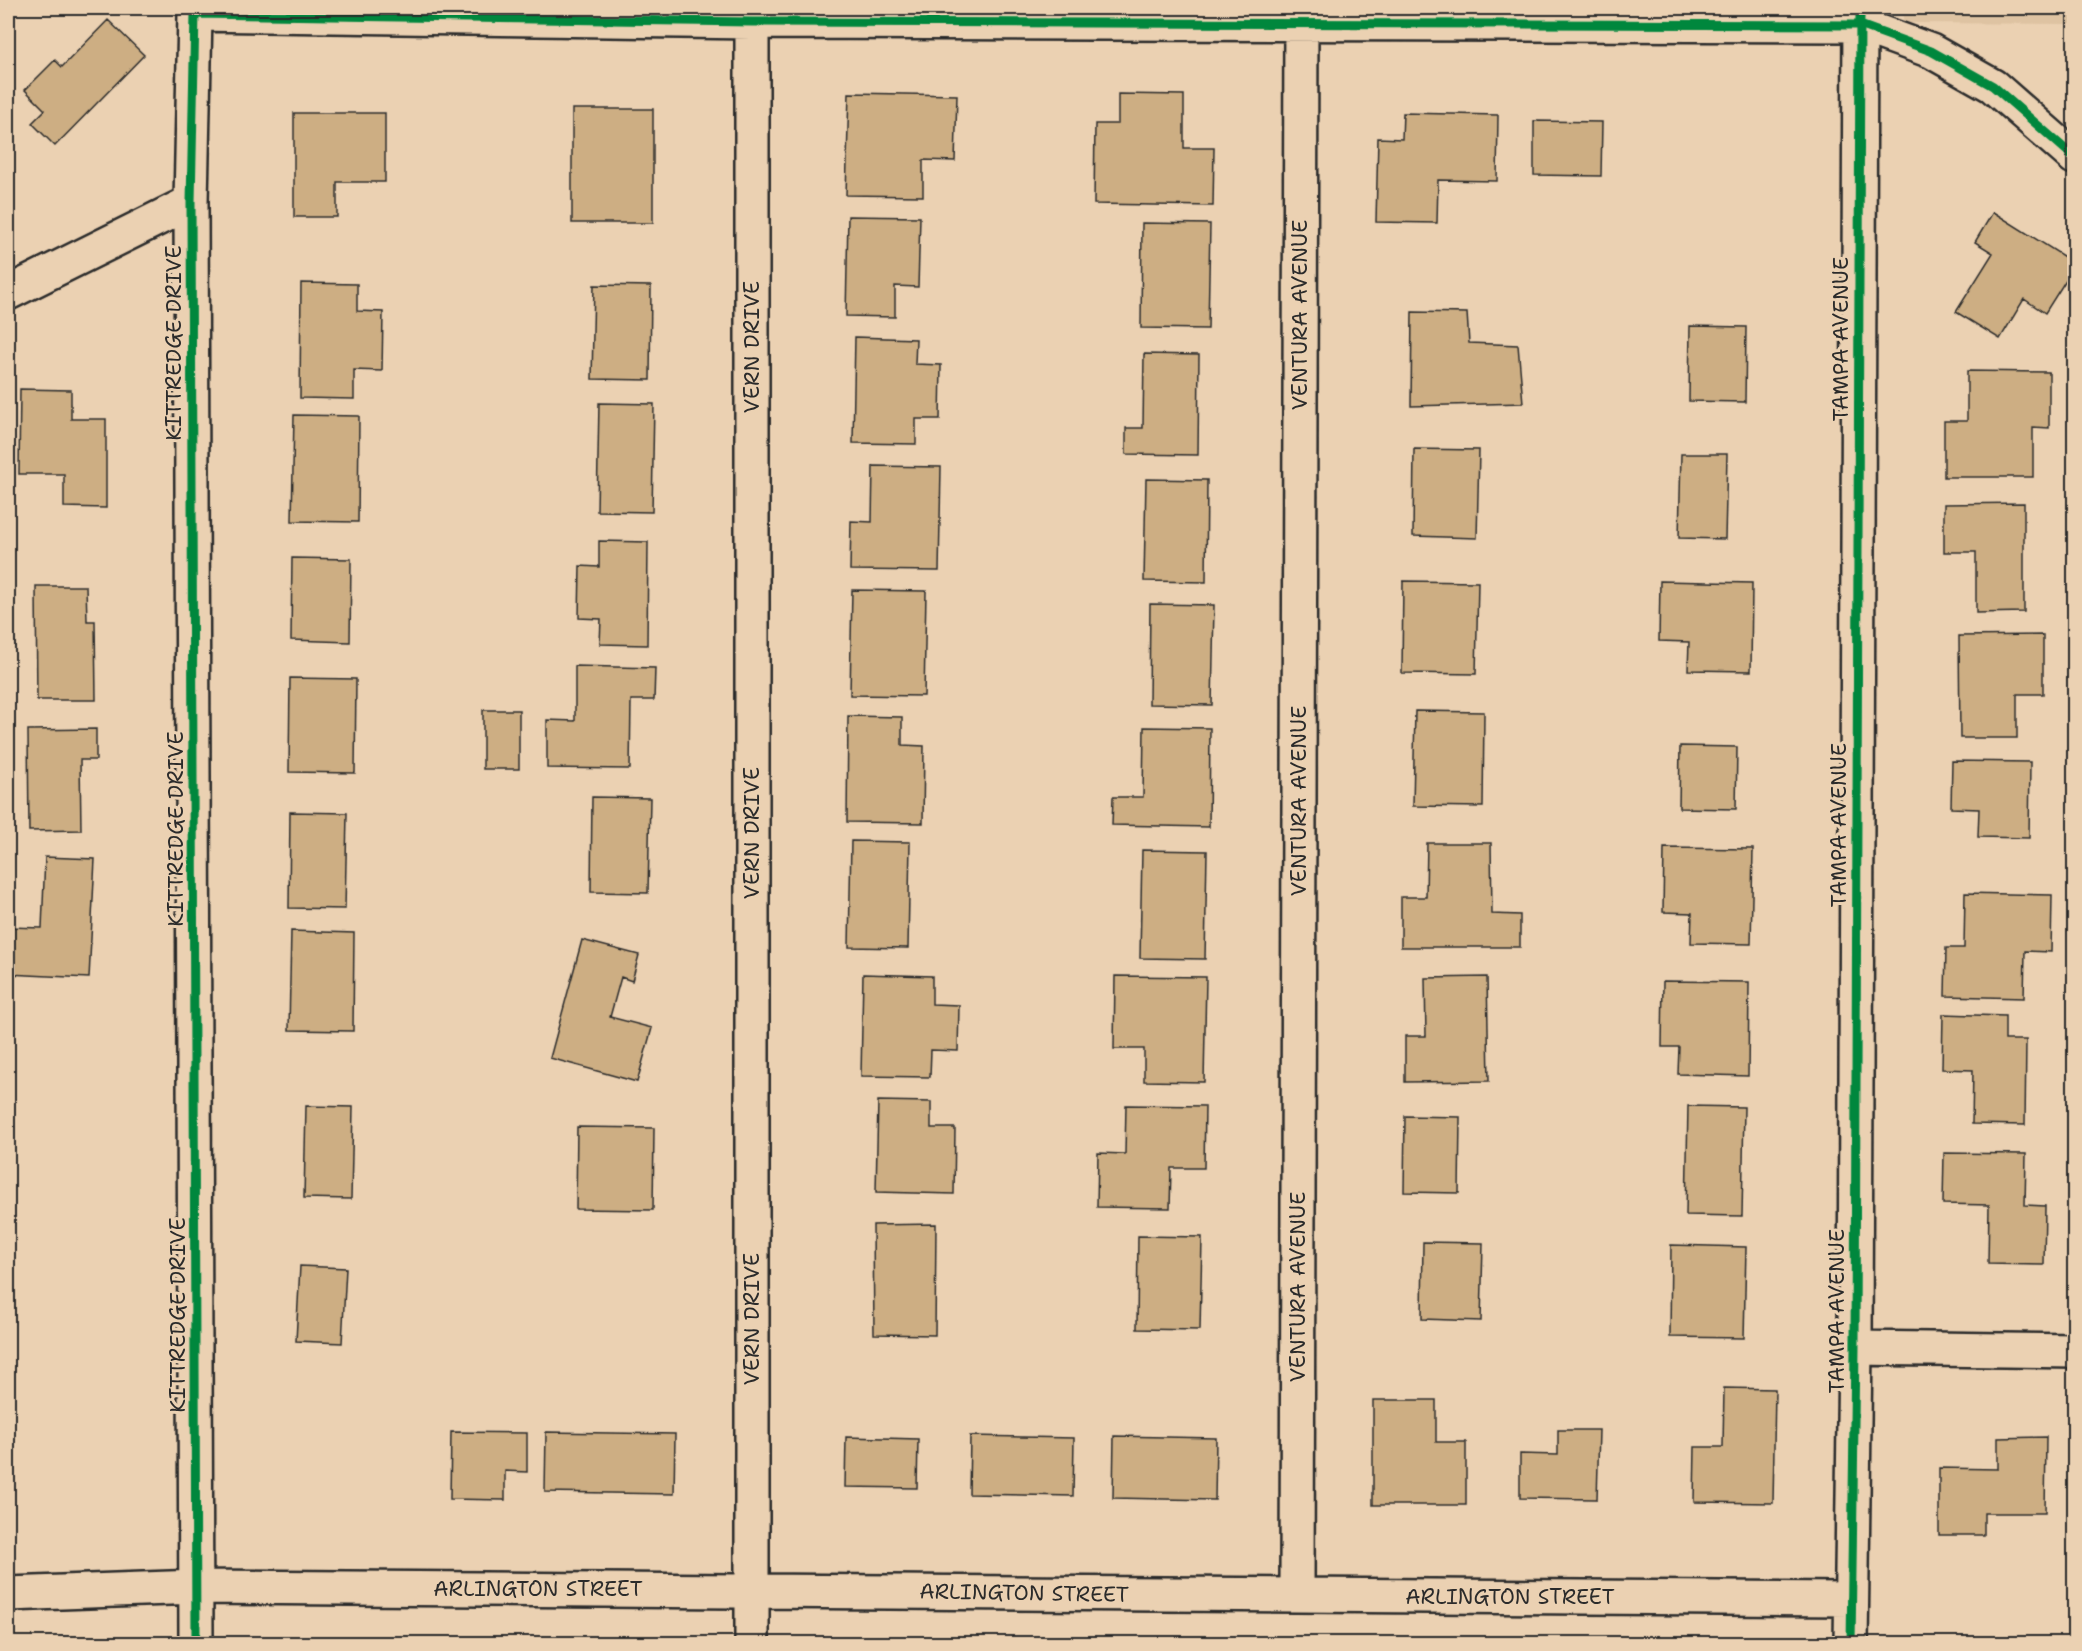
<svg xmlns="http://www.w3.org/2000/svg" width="2082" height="1651" font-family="'Shantell Sans',sans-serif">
  <rect width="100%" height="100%" fill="#ebd1b2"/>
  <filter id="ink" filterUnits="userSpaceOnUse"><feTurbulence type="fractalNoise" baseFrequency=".0167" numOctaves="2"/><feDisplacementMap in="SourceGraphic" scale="12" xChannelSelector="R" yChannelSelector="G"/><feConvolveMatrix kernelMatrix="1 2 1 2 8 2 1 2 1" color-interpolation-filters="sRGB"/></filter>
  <g filter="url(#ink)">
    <path fill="#dec3a2" d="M1903,8H2074V24L1903,23Z"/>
    <path fill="#cdae83" stroke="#2b2b2b" stroke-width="1.5" d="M108,20L144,55L55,146L32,123L45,110L25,90L55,60L62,67Z
      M849,93L957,95L955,161L923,160V196L846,195Z
      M1118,94L1184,95V148H1214L1213,206L1094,204L1095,124H1118Z
      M572,109H653V223H572Z
      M294,113H385V182H337V217H294Z
      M1403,113L1498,115L1497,181L1438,180L1437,223L1376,222L1378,138L1402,139Z
      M1534,121L1602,122L1601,176L1534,175Z
      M1993,212L2074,263V267L2045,313L2024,299L2000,339L1956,312L1993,253L1975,242Z
      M848,216L920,217L918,287L895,286V317L846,316Z
      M1142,223L1210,224L1208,329L1141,328Z
      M301,283L357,284V311L383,312L382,371L354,370V399L300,398Z
      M594,285L651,286L650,380L592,379Z
      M1412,312L1467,313L1469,343L1518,345L1523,403L1411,406Z
      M1690,326L1746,327L1745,402L1689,401Z
      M855,337L916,339L915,364L941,365L940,419H916V444L853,443Z
      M1144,354L1199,355L1198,455L1126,454V428H1143Z
      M1967,371L2049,372V428L2033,427V477H1944V421H1967Z
      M20,389L71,390V419H106V508L64,507V474H19Z
      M599,403L654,404L652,512L597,511Z
      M294,415L359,416L358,522L292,521Z
      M1414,449L1479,450L1477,538L1413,536Z
      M1681,454H1727L1725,539L1679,538Z
      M873,466L941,467L939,571L850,570L851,521L872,522Z
      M1146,479L1207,480L1206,582L1144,581Z
      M2024,503V612L1976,613V552H1944V504Z
      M599,541L648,542L647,645L600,644L601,619L579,618L580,566L599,567Z
      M292,558L351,559L350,642L291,640Z
      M1403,581L1478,582L1476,674L1402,673Z
      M1660,581L1752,583L1751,671L1688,670L1689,642L1659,641Z
      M36,586H86L87,621H95L96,700H37Z
      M852,590L926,591L924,696L850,695Z
      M1150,604L1214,605L1212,705L1149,704Z
      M2043,635V694H2017V738H1960L1959,636Z
      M575,666L655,668L654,700H631L630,769L547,768V720L575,721Z
      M290,678L356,679L355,773L289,772Z
      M483,710H519V769H483Z
      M1415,711L1484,712L1483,807L1413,806Z
      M848,716L902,717V745L924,746L923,823L847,822Z
      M1144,727L1210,728L1209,827L1112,825L1113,797H1143Z
      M96,729V760H80L81,830L29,831L28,730Z
      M1680,746L1737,747L1736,809L1679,808Z
      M1952,761L2030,762L2029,838L1978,837L1979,809L1951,808Z
      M592,797L650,798L648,893L591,892Z
      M290,812L347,813L345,909L289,908Z
      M851,841L910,842L908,948L849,947Z
      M1427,843H1491L1492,914L1520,915V947H1401V897H1426Z
      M1664,848L1753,849L1751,944L1691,943L1692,913L1663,912Z
      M1142,850L1207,851L1205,959L1140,958Z
      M45,857L95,859L89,978L8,974V927L42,928Z
      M1965,893L2052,895L2051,952L2025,951L2024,998L1945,996L1946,948H1964Z
      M291,931L354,933L353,1031L289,1030Z
      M582,940L639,955L632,981L621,977L610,1017L652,1028L637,1082L550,1058Z
      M863,974L932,976V1004L959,1005L958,1051L931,1050L930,1077L861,1076Z
      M1115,976L1206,977L1204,1082L1144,1081V1049H1114Z
      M1487,977L1489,1081L1405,1082V1036H1426L1425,978Z
      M1663,981L1749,982L1748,1076L1678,1074L1679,1047H1662Z
      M1943,1014L2005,1016V1040H2026L2025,1125L1972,1124L1973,1070L1942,1069Z
      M878,1101L931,1102V1128H955L954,1194L876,1192Z
      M1126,1105L1205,1106L1204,1168H1171L1170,1208L1097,1207L1098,1153L1125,1154Z
      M306,1106L353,1107L351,1199L304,1198Z
      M1688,1106L1744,1107L1742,1216L1686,1215Z
      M1405,1116L1460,1117L1459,1193L1404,1192Z
      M577,1127L654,1128L653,1210L576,1209Z
      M1944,1153L2026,1154L2025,1205L2045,1206L2044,1265L1988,1264L1989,1205L1943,1204Z
      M936,1224L935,1335L874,1334L873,1225Z
      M1138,1236L1202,1237L1200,1330L1137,1329Z
      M1423,1242L1483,1243L1481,1321L1422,1319Z
      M1671,1245L1746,1247L1744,1338L1670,1337Z
      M300,1266L346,1268L342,1343L296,1341Z
      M1724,1388L1775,1389L1773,1503L1694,1502L1695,1447H1723Z
      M1373,1400H1436V1442H1466V1505H1373Z
      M1558,1430H1599L1597,1499L1520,1498V1454L1558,1455Z
      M451,1432L527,1433V1472L505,1471V1500L450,1499Z
      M546,1432L675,1434L674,1494L545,1492Z
      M970,1436L1074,1438L1073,1496L969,1494Z
      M1114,1436L1216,1438L1215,1500L1113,1498Z
      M846,1437L918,1439L917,1488L845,1487Z
      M2046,1437L2045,1513H1984V1535H1939V1468L1998,1469V1438Z"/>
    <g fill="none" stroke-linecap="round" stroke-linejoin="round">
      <defs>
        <path id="minor" d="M8,293L191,202
          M1855,1348L2074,1351
          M8,1594L197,1587L1851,1599
          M1297,1595L1301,8
          M196,1644L191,202L195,14L752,22L1860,25L1931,51L1993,86L2074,157
          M752,1644V22
          M1851,1644L1855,1348L1860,8"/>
      </defs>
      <use href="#minor" stroke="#2b2b2b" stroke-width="38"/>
      <use href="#minor" stroke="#ebd1b2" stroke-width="33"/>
      <defs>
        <path id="cycleway" d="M196,1644L191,202L195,14L752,22L1860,25L1931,51L1993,86L2074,157
          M1851,1644L1855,1348L1860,8"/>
      </defs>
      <use href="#cycleway" stroke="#ebd1b2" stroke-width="13"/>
      <use href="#cycleway" stroke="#00873e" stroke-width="9"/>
    </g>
  </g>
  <g text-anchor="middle" stroke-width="6" stroke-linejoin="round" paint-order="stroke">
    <g font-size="21" fill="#2b2b2b" stroke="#ebd1b2">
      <text transform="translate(1300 315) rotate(-90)" y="7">VENTURA AVENUE</text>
      <text transform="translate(1841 339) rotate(-90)" y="7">TAMPA AVENUE</text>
      <text transform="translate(174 343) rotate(-90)" y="7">KITTREDGE DRIVE</text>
      <text transform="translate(752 347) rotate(-90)" y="7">VERN DRIVE</text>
      <text transform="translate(1299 801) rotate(-90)" y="7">VENTURA AVENUE</text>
      <text transform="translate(1839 825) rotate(-90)" y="7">TAMPA AVENUE</text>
      <text transform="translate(176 829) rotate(-90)" y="7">KITTREDGE DRIVE</text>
      <text transform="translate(752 833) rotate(-90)" y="7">VERN DRIVE</text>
      <text transform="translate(1298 1287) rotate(-90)" y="7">VENTURA AVENUE</text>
      <text transform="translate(1837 1311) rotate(-90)" y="7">TAMPA AVENUE</text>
      <text transform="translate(178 1315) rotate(-90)" y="7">KITTREDGE DRIVE</text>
      <text transform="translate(752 1319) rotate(-90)" y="7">VERN DRIVE</text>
      <text x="538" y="1596">ARLINGTON STREET</text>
      <text transform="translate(1024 1593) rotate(1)" y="7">ARLINGTON STREET</text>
      <text x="1510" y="1604">ARLINGTON STREET</text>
    </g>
  </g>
  <rect width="2082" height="1651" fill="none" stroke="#ebd1b2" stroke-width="30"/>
  <rect x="15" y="15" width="2052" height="1621" fill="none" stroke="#2b2b2b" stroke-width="2" filter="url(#ink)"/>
</svg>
